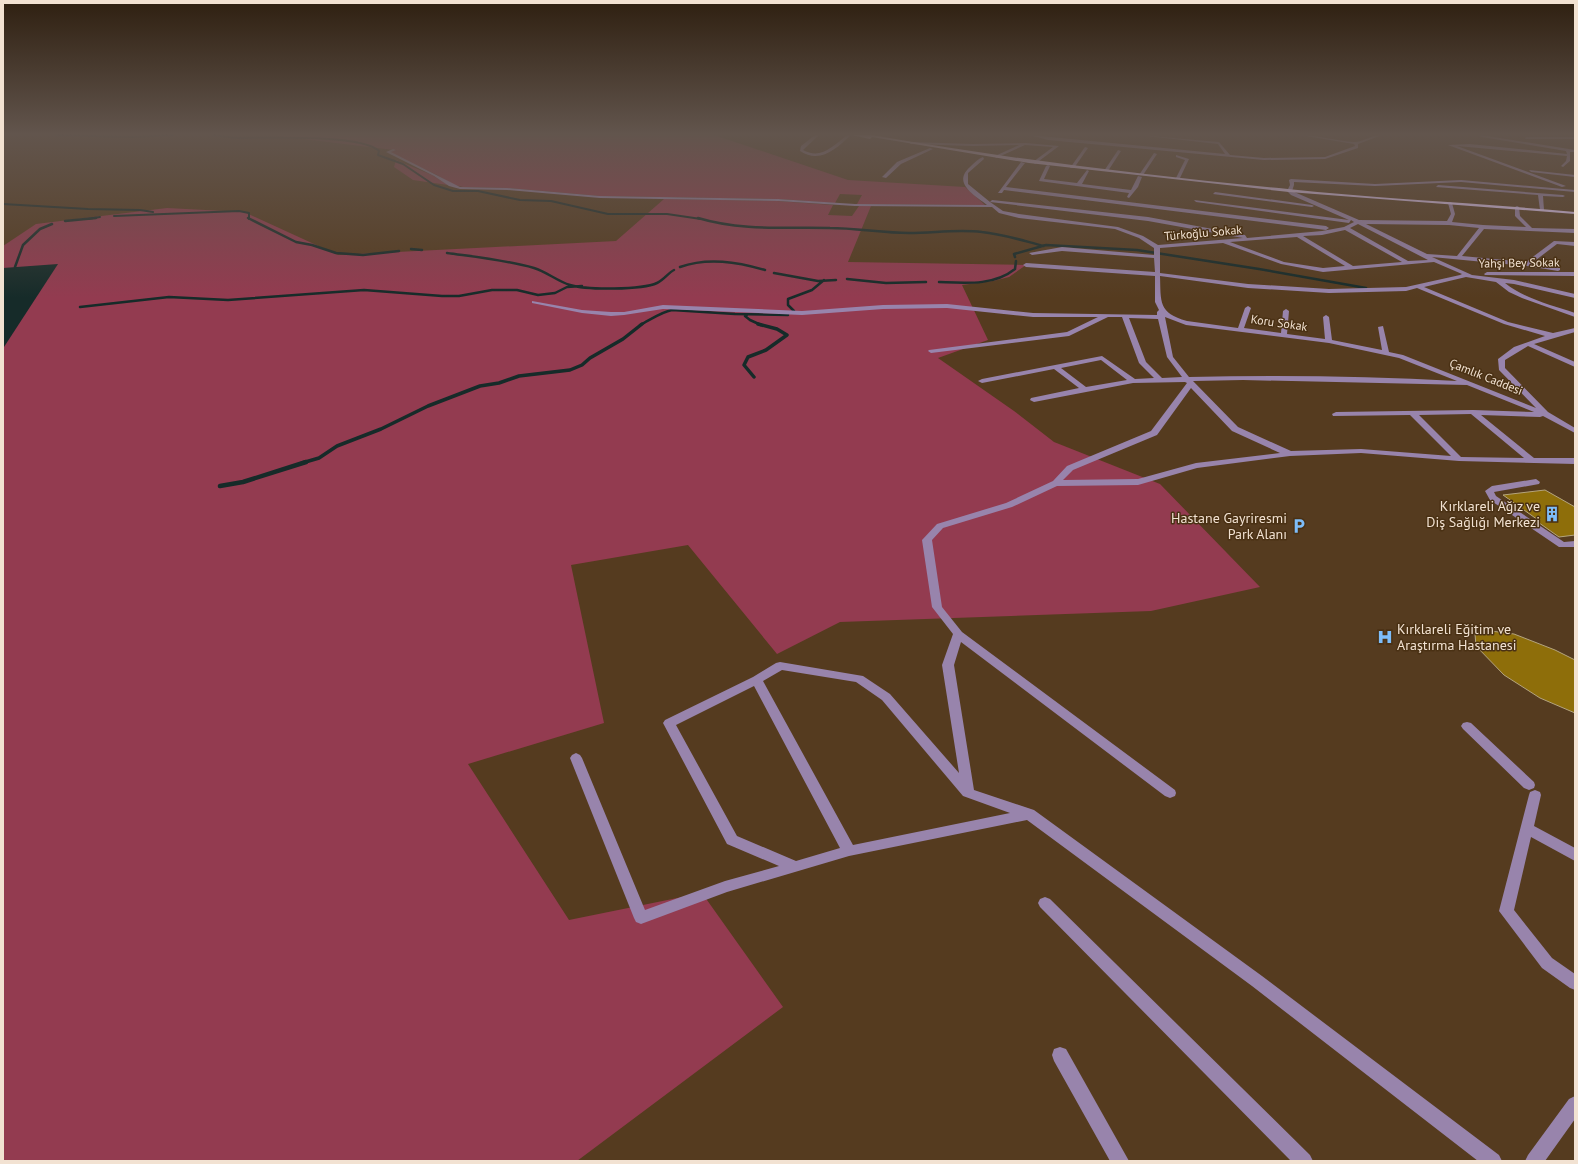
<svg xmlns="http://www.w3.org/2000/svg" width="1578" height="1164" font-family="'PT Sans',sans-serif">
  <rect width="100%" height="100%" fill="#553b1f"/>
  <path fill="#933b50" d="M270,135H714L848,180L965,187L985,205L857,204L862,195L840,194L835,203L780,199L600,196L508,188L463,187L454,185L437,175L390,153L394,150Z
    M396,160L432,175L448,185L413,180L394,167Z
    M664,199L777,201L833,205L828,215L852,216L859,206H871L848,262L1026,265L1009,277L993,281L962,285L988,340L938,358L1014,411L1054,442L1160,484L1260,587L1151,611L840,622L777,654L688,545L571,565L604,723L468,764L569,920L702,893L783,1007L577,1161H3V246L36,224L167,208L244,212L338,255L616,241Z"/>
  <path fill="#162b29" d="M58,264L4,347H3V268Z"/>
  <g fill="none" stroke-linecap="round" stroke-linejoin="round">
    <path stroke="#162b29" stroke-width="2" d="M56,135L132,137L173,135
      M214,135C223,136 233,138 242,138C268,138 362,134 379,151L378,155L403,164L434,185L453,191H478L520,200L551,201L608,214H667L701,219
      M3,204L88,209L140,210L153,212
      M114,216L239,211L249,213V219
      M87,219L100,217"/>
    <path stroke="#162b29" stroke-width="2.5" d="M248,218L296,242L312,245L336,253L363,255L399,251
      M698,218C741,231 786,227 830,228C856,228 883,233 909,233C934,233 957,229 982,232C1003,234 1024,241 1044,246
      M65,221L96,218
      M411,249L422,250
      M447,253C476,257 506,260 534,268C547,272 557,281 570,285C586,290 642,290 657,283C664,280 668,273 674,270
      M1015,257L1014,254L1046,245L1137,250L1259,269L1366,288
      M15,267L23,245L40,229L52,224
      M680,267C708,257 737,262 765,270
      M774,273L818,281L836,280
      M847,279L886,283L926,282
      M939,282C965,283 994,286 1015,269L1016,261
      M80,307L169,297L228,300L364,290L442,296H459L492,290H517L538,295L555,293L567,287L582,286
      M794,311L788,305V299L812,290L824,280
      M747,315L745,316L750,320L761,325
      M640,325C650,320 661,312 672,310L735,314L788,315"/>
    <path stroke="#162b29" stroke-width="3.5" d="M754,377L744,365L748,357L766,350L787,335L777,329L758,324
      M302,463L319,458L337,446L381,429L428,406L480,386L499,383L519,376L570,370L582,365L590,358L623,339L642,324"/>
    <path stroke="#162b29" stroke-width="4.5" d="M220,486L243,482L306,462"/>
  </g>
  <path fill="#8e6e0a" stroke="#b4a47e" d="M1545,490L1575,507V535L1559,537L1535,520H1538L1503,495Z
    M1483,630L1514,634L1555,650L1575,660V713L1540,698L1504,675L1476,646L1475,634Z"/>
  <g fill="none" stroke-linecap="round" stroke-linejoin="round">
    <path fill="#9884ac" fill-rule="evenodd" d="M815,135H819L803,150C821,160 833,146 847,135H851C836,149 820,164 800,151L801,146Z
      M1030,135L1225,154L1218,144L1138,135L1219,142L1230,155L1264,158L1325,157L1355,146L1354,144L1300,135C1318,135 1336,141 1354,142C1363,142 1372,135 1382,135L1358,144V148L1325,159L1264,160L1048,140Z
      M1481,135L1575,150V152H1570V161L1563,167L1561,166L1566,161L1567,156L1457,146L1566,186L1562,187L1448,145L1470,144L1567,154L1566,151L1482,137L1480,136Z
      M1526,137H1575V139H1525Z
      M911,142L973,144L1026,143L1059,146L1035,164L1033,162L1053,147L1025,145L996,158L995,156L1019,145L973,146L910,144Z
      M1085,147L1088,148L1074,168H1070Z
      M930,148L933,149L901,164L886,178L882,177L897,162Z
      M393,149L396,150L391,152L460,187L507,188L600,196L778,199L855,204L987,205C974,195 952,183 970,167C974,163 978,159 983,157L984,159L968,173V184L990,202L992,200L1148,217L1245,235L1247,238L1322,231L1344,227L1354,222L1351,220L1349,223L1196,202L1194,200L1349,220L1291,195L1287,191L1290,185L1289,180L1291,179L1375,184L1461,180L1575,190V192L1461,182L1375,186L1294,182V185L1292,191L1359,220L1447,221L1451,214L1448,203L1450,202L1452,203L1455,214L1452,222L1483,225L1526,227L1515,216V207L1517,206L1519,207L1520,216L1532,228L1575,229V233L1484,229L1462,256L1526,262L1554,241L1575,242V246L1557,244L1532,263L1560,268V270L1558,271L1527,266L1432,257L1472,275L1514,280L1575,294V298L1514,284L1505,283C1525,299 1551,305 1575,313V317L1522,298L1509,292L1496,282L1466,277L1424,287L1508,322L1553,333L1575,328V332L1534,344L1575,362V367L1528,346L1505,360V368L1548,412L1575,428V433L1543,416L1540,417L1481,415L1534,458H1575V464L1459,461L1361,453L1290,456L1197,468L1138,485L1057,486L1012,507L943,528L932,540L942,607L962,632L1175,790L1176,793L1175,796L1170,798L1165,796L961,642L954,665L974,790L1034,810L1262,976L1499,1155L1502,1161H1478L1252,986L1027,820L849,856L727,892L641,924L636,922L634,918L570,758L572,755L576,753L580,755L582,758L645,910L725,881L779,866L727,844L663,723L665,720L753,677L776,663L780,662L863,676L890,694L959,773L942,665L953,634L932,607L922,540L937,524L1006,503L1053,481L1067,466L1151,431L1187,383L1185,382L1133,383L1034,402L1030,400L1031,398L1079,388L1054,369L982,383L978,381L982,379L1102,356L1135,379L1154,378L1139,363L1122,317H1108L1069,336L931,353L928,351L929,350L1067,332L1098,317H1033L947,308L883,309L802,315L663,309L624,315L611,316L582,313L532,303V301L582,310L611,312H624L663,305L802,311L883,305L947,304L1033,313L1157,315V312L1159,310L1155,302V276L1026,267L1023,265L1026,263L1155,272L1154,258L1062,251L1032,255L1029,253L1062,247L1154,255V248L1139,238L1115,229L1019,218L999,213L992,207L855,206L778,201L600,198L507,190L460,189L449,186L434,176L386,152ZM990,202L1148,221L1243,238L1158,245L1143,236L1118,227L1019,214L1003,211ZM1358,224L1428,260L1408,261L1350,228ZM1366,224L1449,225L1479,228L1457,256L1427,254ZM1345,230L1402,262L1353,266L1303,236L1322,235ZM1297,237L1345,266L1323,268L1284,262L1230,242ZM1223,243L1281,264L1323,272L1434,262L1462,274L1460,275L1406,287L1329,289L1248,284L1160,273V248ZM1160,276L1248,288L1329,293L1406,291L1417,288L1504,324L1545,336L1514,347L1498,359L1499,370L1536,408L1403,355L1389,352L1383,326L1378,327L1382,350L1332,340L1329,317L1326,315L1323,317L1325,339L1287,334L1289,311L1286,309L1283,311L1281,333L1244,328L1251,308L1248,306L1245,308L1238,328L1187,321C1158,313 1161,302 1160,276ZM1165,317L1186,325L1329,343L1399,358L1457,381C1368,376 1278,375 1189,377L1173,357ZM1129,318L1158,319L1167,357L1182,377L1162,378L1146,362ZM1101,360L1127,380L1086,387L1061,368ZM1243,380L1467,385L1534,412L1473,410L1336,412L1332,414L1333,416L1410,415L1451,456L1361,449L1291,451L1238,427L1193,381ZM1191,388L1232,431L1280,453L1196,463L1138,479L1063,480L1073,470L1157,435ZM1471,414L1524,458L1461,457L1419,415ZM782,670L856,682L882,700L963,796L1010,813L853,845L763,681ZM754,686L840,848L796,861L737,836L676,725Z
      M1118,150L1121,151L1108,171H1104Z
      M1154,153L1157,154L1143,175H1139Z
      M1176,155L1189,159L1180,178L1178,179L1176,178L1185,160L1176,157Z
      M1021,162L1025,163L1006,187L1326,226L1329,228L1326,230L1004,190L1002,193H998Z
      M1048,165L1050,166L1044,179L1077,183L1087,170L1089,171L1082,184L1131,190L1138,176L1142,177L1138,187L1129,198L1127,197L1129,193L1039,181L1046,166Z
      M1529,170L1575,175V177L1531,172Z
      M1438,185L1563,195L1565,196L1563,197L1543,196L1544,210L1542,211L1540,210L1538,195L1436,187Z
      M1215,192L1312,205L1314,206L1312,207L1213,194Z
      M1487,272H1575V276L1485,275L1484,274Z
      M1536,479L1540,482L1539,484L1494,492L1496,496L1564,542L1575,541V547H1559L1490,500L1485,491L1492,486Z
      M1467,722L1471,723L1534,782L1535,785L1534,788L1529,790L1524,788L1463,729L1461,726L1463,723Z
      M1535,790L1540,792L1541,795L1534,826L1575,848V861L1531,837L1514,910L1552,958L1575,974V990L1570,988L1542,968L1499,911L1529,795L1530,792Z
      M1045,897L1050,899L1310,1155L1313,1161H1291L1040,907L1038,903L1040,899Z
      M1060,1047L1066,1049L1129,1161H1110L1054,1061L1052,1055L1054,1049Z
      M1575,1096V1119L1545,1161H1525L1528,1155L1569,1099Z"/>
    <path fill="#e6cdfe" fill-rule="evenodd" d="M852,135H872C1010,159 1148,176 1288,189C1383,199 1479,203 1575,212V214L1289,192L1029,163L872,137L870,139Z"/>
  </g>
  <linearGradient id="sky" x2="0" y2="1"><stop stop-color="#2f2011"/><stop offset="0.45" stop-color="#62554d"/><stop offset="1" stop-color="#62554d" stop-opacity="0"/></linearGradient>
  <rect width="1578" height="298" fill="url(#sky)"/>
  <defs>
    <symbol id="building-bare" viewBox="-9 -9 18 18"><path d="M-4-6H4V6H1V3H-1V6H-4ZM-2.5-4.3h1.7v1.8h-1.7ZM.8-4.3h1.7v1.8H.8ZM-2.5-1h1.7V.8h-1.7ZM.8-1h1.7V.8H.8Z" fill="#7ebdf9" stroke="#4a3114" stroke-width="2.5" paint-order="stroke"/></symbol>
    <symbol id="parking-bare" viewBox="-9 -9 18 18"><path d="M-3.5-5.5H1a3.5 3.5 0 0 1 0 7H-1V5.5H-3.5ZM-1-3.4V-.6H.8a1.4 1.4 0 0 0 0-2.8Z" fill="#7ebdf9" stroke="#4a3114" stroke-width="2.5" paint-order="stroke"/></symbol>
    <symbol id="hospital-bare" viewBox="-9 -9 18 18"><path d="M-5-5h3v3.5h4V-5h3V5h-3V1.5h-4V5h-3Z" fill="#7ebdf9" stroke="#4a3114" stroke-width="2.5" paint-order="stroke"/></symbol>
  </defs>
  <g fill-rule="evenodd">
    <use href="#building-bare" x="1541" y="503" width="22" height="22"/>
    <use href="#parking-bare" x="1288" y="515" width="22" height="22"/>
    <use href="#hospital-bare" x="1374" y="626" width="22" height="22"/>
  </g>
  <g text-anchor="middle" stroke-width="3" stroke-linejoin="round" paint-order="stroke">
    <g font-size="12" fill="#f2e2d2" stroke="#4a3114">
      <text transform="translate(1203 233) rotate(-5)" y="4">Türkoğlu Sokak</text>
      <text transform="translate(1519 263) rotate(-1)" y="4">Yahşi Bey Sokak</text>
      <text transform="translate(1279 323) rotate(8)" y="4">Koru Sokak</text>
      <text transform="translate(1486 377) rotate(22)" y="4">Çamlık Caddesi</text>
    </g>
    <g font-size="14" fill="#f2e2d2" stroke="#4a3114" text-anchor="end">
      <text x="1540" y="511">Kırklareli Ağız ve<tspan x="1540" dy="16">Diş Sağlığı Merkezi</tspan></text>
      <text x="1287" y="523">Hastane Gayriresmi<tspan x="1287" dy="16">Park Alanı</tspan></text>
      <text x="1397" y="634" text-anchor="start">Kırklareli Eğitim ve<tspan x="1397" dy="16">Araştırma Hastanesi</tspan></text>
    </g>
  </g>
  <rect width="1578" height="1164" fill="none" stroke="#f2e2d2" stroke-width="8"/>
</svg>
